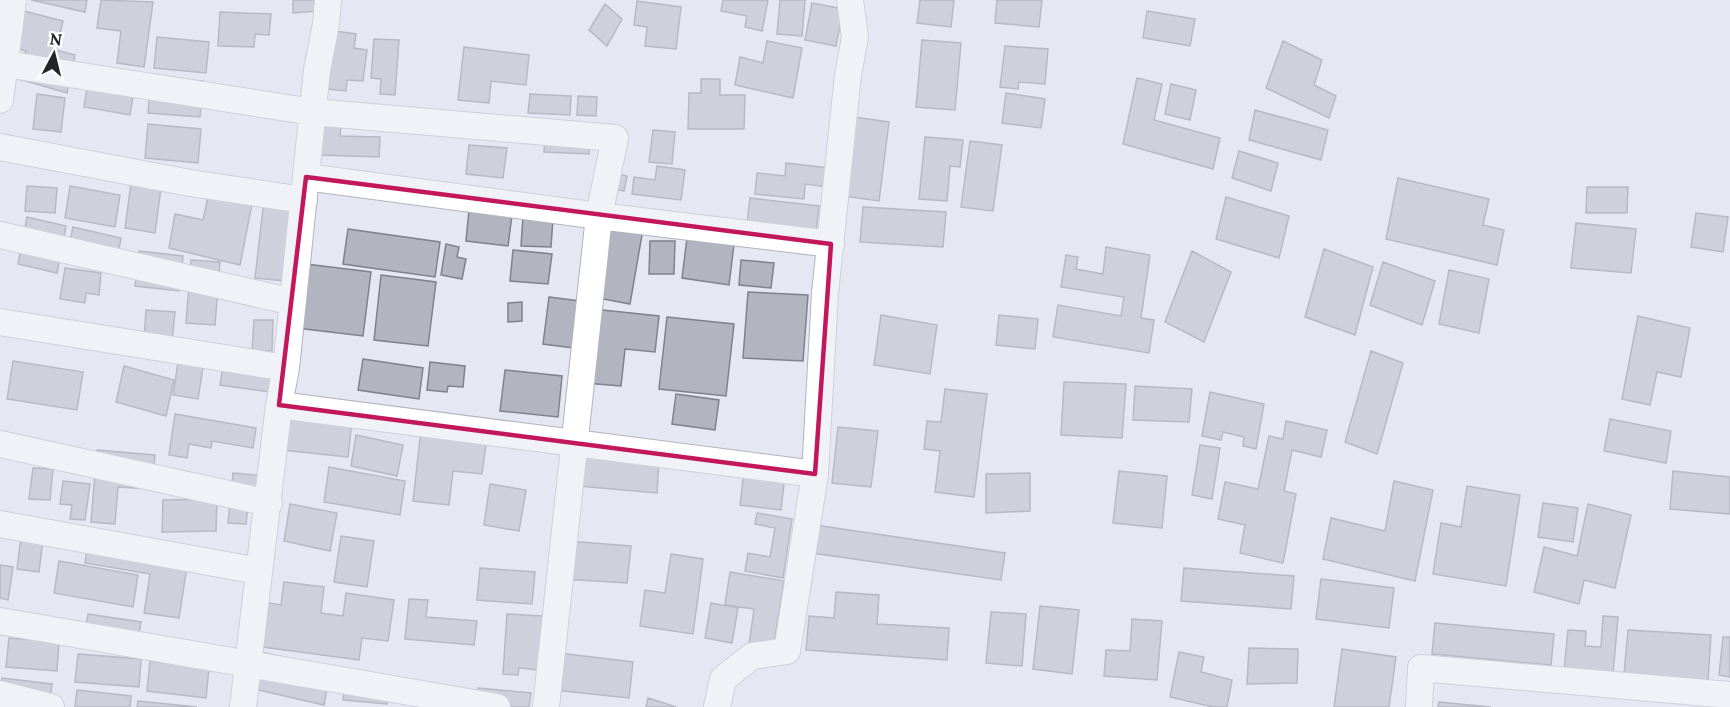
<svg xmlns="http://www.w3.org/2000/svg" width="1730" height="707" font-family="Lora,serif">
  <rect width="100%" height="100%" fill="#e5e8f3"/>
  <path fill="#b2b5bf" stroke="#7f818b" stroke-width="1.5" d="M31,0H87L85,12Z
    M101,0L153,2L144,67L117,63L121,31L97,28Z
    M293,0H317V11L293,13Z
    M723,0H768L762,31L745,27L747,16L721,11Z
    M780,0H805L802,36L777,34Z
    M920,0H954L951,27L917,23Z
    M997,0H1042L1039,27L995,23Z
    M637,1L681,7L676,49L645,46L647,27L634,25Z
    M812,3L843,9L836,46L805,40Z
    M605,4L622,19L607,46L589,30Z
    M24,11L63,21L56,50L75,55L67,93L19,79L26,51L15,48Z
    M1147,11L1195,19L1190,46L1143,38Z
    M220,12L271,14L269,35L255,34L254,47L218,46Z
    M335,31L356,34L354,48L367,50L363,81L347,80L346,91L328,89Z
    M157,37L209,42L206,73L154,68Z
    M374,39L399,40L395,95L380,94L381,79L371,78Z
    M922,40L961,43L955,110L916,107Z
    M767,41L802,48L793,98L735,85L740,57L763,63Z
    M1283,41L1322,60L1314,85L1336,96L1329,118L1266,88Z
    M1005,46L1048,49L1045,84L1019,82L1018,89L1000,87Z
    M464,47L529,55L526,85L491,81L489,103L458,100Z
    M90,70L136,78L130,115L84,107Z
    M151,78L203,81L200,117L148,113Z
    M1137,78L1162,84L1154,120L1220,138L1213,169L1123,144Z
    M701,79H720V95H745L744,129H688L689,93H701Z
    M1171,84L1196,90L1190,120L1165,114Z
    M1006,93L1045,99L1041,128L1002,123Z
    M37,94L65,98L61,132L33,129Z
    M530,94L571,96L570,115L528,113Z
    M578,96L597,97L596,116L577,115Z
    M323,110L342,111L340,136L380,137L379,157L320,155Z
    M1255,110L1328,130L1321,160L1249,140Z
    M854,117L889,122L879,201L844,196Z
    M546,122L590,141L589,154L544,152Z
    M148,124L201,129L198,163L145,158Z
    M653,130L675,132L672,164L649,162Z
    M925,137L963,140L960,167L950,166L947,201L919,199Z
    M970,141L1002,145L993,211L961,207Z
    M469,145L507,148L503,178L466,174Z
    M1239,151L1278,163L1271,191L1232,178Z
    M786,163L829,168L828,187L805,184L804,199L755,194L757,173L785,176Z
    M657,166L685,170L681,200L632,194L634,177L655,180Z
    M609,172L627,176L624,191L606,187Z
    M1398,178L1489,199L1483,225L1504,230L1497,265L1386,239Z
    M131,183L161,188L155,233L125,228Z
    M27,186L57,188L55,213L25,211Z
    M70,186L120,195L115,227L65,218Z
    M1587,187H1628L1627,213H1586Z
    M210,188L253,199L240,265L169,248L175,214L203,220Z
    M1226,197L1289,216L1279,258L1216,239Z
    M750,198L819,206L815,240L746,232Z
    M264,200L295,204L285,281L255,278Z
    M863,207L946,212L943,247L860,242Z
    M469,210L512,215L508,246L466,241Z
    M1696,213L1728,217L1723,252L1691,247Z
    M27,217L66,226L57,273L18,264Z
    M523,217L553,219L551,247L521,246Z
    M612,222L643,229L630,304L598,298Z
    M1576,223L1636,229L1631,273L1571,268Z
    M73,227L121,238L115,271L66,260Z
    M348,229L440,242L435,277L343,264Z
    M687,238L734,244L729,285L682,278Z
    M650,241H675L674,274H649Z
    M446,244L459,247L457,257L466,259L462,279L441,275Z
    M1106,247L1150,255L1141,318L1154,320L1149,353L1053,337L1058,305L1121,316L1124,297L1061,287L1066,255L1078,257L1076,269L1103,274Z
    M1324,249L1373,267L1355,335L1305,317Z
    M513,250L552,254L548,284L510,281Z
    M139,251L183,256L179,291L135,286Z
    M1192,251L1231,272L1204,342L1165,322Z
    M191,260L220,262L215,325L186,323Z
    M741,260L774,263L771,288L739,285Z
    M1383,262L1435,281L1422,325L1370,305Z
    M306,264L371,272L363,336L297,328Z
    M65,268L101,273L99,295L86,293L85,303L60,299Z
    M1449,270L1489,279L1479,333L1439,324Z
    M381,275L436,282L428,346L374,340Z
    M748,292L808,295L803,361L743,358Z
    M549,297L580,301L573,348L543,344Z
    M522,302V321L508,322V303Z
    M593,309L659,316L655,352L625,349L621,386L585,383Z
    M146,310L175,312L172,342L144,341Z
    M881,315L937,325L930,374L874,365Z
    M999,315L1038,319L1035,349L996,345Z
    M1638,316L1690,328L1681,377L1657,372L1650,405L1622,399Z
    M667,317L734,324L726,396L659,389Z
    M254,320H273L272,351H252Z
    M1371,351L1403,363L1377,454L1345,442Z
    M363,359L423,368L419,399L358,390Z
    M13,361L83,372L77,410L7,399Z
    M430,362L465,366L463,387L448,386L447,392L427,390Z
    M178,363L203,367L198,399L173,395Z
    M223,365L280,372L278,393L220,385Z
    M124,366L174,380L166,416L116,402Z
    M505,370L562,376L558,417L500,411Z
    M1064,382L1126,384L1122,438L1061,435Z
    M1135,386L1192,389L1189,422L1133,420Z
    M945,389L987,394L974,497L935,492L940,451L924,449L927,421L941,422Z
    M1210,392L1264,404L1256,449L1243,446L1244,437L1223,432L1221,440L1202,436Z
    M676,394L719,400L715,430L672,424Z
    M175,414L256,428L253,448L212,441L211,448L189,444L187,458L169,455Z
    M286,414L352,421L348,457L282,450Z
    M1610,419L1671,431L1666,463L1604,451Z
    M1286,421L1327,430L1321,457L1292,450L1284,491L1296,494L1283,563L1240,553L1245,525L1218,519L1225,482L1258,489L1269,436L1283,439Z
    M838,427L878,431L871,487L832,483Z
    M421,430L487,438L482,474L453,471L449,505L413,501Z
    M356,435L403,445L397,476L351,466Z
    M1200,445L1220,448L1212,499L1192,495Z
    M97,450L155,455L152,489L118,487L115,524L91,522Z
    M581,454L659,461L657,493L579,486Z
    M329,467L405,481L400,515L324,502Z
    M33,468L53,469L50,500L29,499Z
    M744,471L785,475L781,510L740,505Z
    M1119,471L1167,476L1162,528L1113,523Z
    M1673,471L1730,477V514L1670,509Z
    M233,473L264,476L262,497L249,496L246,524L228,523Z
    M1030,473V511L986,513V474Z
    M63,481L90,484L85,520L70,519L72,505L60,504Z
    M1394,481L1433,490L1415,581L1323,559L1331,518L1385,531Z
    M490,484L526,490L519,531L484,525Z
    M1467,486L1520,495L1506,586L1433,574L1441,523L1461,527Z
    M217,499L216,531L162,532L163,500Z
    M1543,503L1578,508L1573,542L1538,537Z
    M290,504L337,513L330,551L284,541Z
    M1588,504L1631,515L1615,588L1584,580L1579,604L1534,592L1544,547L1577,556Z
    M757,513L792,519L783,578L745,571L748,553L770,557L775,528L755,524Z
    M815,525L1005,553L1001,580L812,553Z
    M341,536L374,541L367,587L334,582Z
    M21,537L43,540L39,572L17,569Z
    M567,541L631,546L627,583L563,579Z
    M88,543L188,560L179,618L144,613L150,574L85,563Z
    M671,554L703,559L693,634L640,626L645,590L665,593Z
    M59,561L138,575L133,607L54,593Z
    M0,565L13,567L8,600L0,598Z
    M480,568L535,572L532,604L477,600Z
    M1184,568L1294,576L1291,609L1181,601Z
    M730,572L784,581L773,649L749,645L754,609L725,605Z
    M1321,579L1394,588L1389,628L1316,619Z
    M284,582L324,587L321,613L343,616L346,593L394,600L388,641L362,638L359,660L263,647L269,603L281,605Z
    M836,592L879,595L877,624L949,628L947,660L806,650L809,616L834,618Z
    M409,599L428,600L426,617L477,621L474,645L405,639Z
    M711,603L738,608L732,643L705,638Z
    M1040,606L1079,610L1072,674L1033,669Z
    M991,612L1026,614L1022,666L986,663Z
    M88,614L141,622L136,654L86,626Z
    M507,614L543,616L538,670L519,668L518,675L503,674Z
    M1603,616L1618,617L1613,674L1564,671L1568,630L1586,631L1585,646L1601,647Z
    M1132,619L1162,621L1157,680L1104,676L1106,650L1130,651Z
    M1435,623L1554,634L1551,665L1432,654Z
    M1628,630L1711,635L1708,680L1624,674Z
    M1723,637H1730V677L1719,675Z
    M9,638L59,642L57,671L6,667Z
    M1249,648L1298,649L1297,683L1247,684Z
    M1342,649L1396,657L1389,707H1334Z
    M261,652L331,668L324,705L254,689Z
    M1179,652L1204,657L1201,672L1232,680L1227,707H1213L1170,697Z
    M559,653L633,662L629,698L554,690Z
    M78,654L141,659L139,687L75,682Z
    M150,661L209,668L206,698L147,691Z
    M346,673L389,676L387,704L343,700Z
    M2,678L52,684L49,707L0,698Z
    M478,688L531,693L529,707H476Z
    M77,690L131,696L130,707H75Z
    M648,698L676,707H646Z
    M138,701L197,707H137Z
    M1439,702L1491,707H1438Z"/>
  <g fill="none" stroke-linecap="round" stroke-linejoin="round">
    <defs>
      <path id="minor" d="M5,64L313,112L615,138L599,216L546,707
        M0,100L13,0
        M0,147L190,183L304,200
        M306,177L599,216L831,244
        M0,235L293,302
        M0,322L286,368
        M279,405L815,474
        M0,444L269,503
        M0,524L259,571
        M0,621L497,707
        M0,694L51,707
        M243,707L279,405L286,368L317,70L326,24L328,0
        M717,707L723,679L752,656L787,651L815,474L825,293L848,75L855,37L850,0
        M1419,707L1421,668L1730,695"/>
    </defs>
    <use href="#minor" stroke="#b1b4be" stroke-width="28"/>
    <use href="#minor" stroke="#fff" stroke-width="26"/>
  </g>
  <path d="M0 0H1730V707H0ZM306,177L831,244L815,474L279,405Z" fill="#e5e8f3" fill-opacity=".55" fill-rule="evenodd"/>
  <path fill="none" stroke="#c2185b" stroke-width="4.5" stroke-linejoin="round" d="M306,177L831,244L815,474L279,405Z"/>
  <g transform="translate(54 54) rotate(7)" stroke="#ffffff" stroke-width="4.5" paint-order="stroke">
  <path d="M0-4.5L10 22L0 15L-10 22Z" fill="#232428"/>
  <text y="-9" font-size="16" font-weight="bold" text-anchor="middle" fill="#232428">N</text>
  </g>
</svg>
